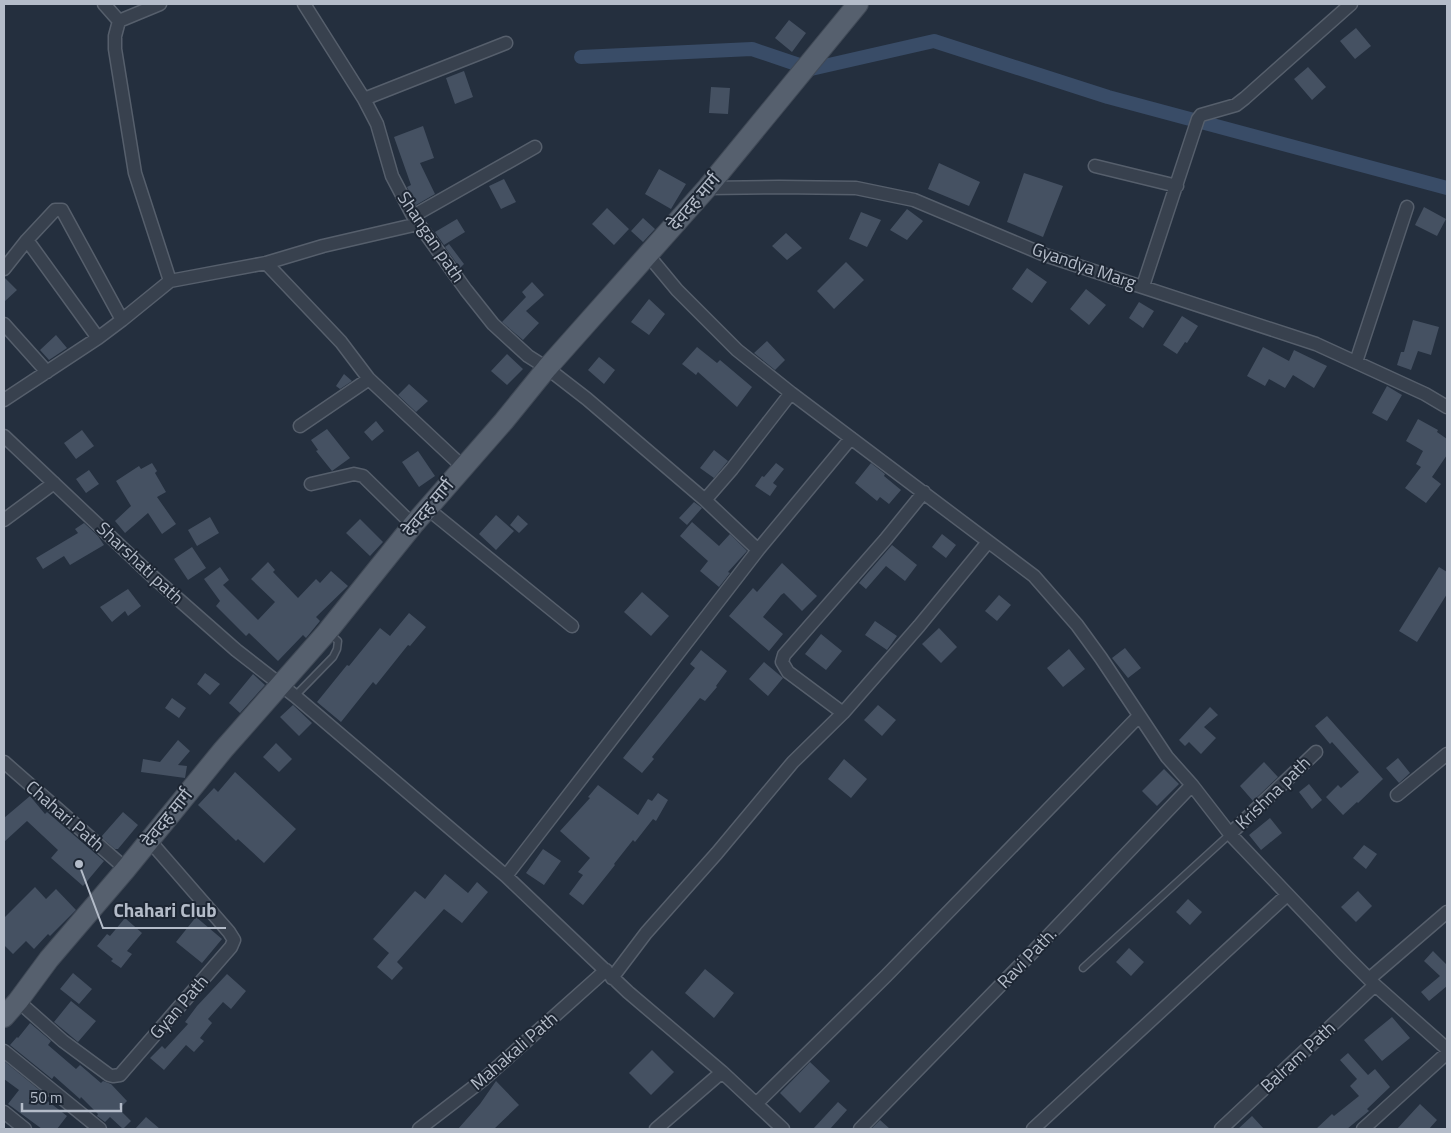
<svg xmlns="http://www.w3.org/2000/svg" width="1451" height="1133" font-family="'Titillium Web','Noto Sans Devanagari',sans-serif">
  <rect width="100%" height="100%" fill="#242f3e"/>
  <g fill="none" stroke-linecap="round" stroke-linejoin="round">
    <path stroke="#394c67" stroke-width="14" d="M581,57L752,49L811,69L934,41L1108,97L1447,188"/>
  </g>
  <path fill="#455162" d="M789,20L806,33L792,52L775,38Z
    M1356,28L1371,46L1355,59L1340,41Z
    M1308,67L1326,87L1312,100L1294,79Z
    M464,71L473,97L455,104L446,78Z
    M711,87L730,88L728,114L709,113Z
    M423,126L434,158L420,163L435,194L416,205L407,187L411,185L394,137Z
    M939,163L980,182L969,206L928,189Z
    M659,169L686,184L671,209L645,194Z
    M1024,173L1063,186L1043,237L1007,222Z
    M504,179L516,202L501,209L489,186Z
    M1424,207L1446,219L1437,236L1415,225Z
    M607,208L629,229L614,245L592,224Z
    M907,209L923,221L907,240L890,230Z
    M861,212L881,220L867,247L849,239Z
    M643,218L655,229L643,242L631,231Z
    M457,219L465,232L444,245L435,232Z
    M786,233L802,248L787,260L772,246Z
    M449,244L464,264L460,268L445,247Z
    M846,262L864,280L834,309L817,291Z
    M1027,268L1047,282L1032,303L1012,289Z
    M4,277L17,290L4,302Z
    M532,282L544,295L526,311L539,323L523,340L502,322L526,297L522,292Z
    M1086,289L1106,305L1089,325L1070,309Z
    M649,299L665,314L649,335L631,322Z
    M1139,302L1154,311L1143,328L1129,318Z
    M1182,316L1198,326L1187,343L1185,342L1177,354L1163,345Z
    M1413,320L1439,327L1431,355L1418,351L1411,370L1397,365L1401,352H1404Z
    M56,335L67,348L49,360L40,350Z
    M767,341L785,360L775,370L754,353Z
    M697,347L717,363L720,360L752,387L737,407L698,372L696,375L682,364Z
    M1263,347L1289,361L1294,350L1327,366L1314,388L1293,375L1285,388L1269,379L1265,386L1247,376Z
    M507,354L523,369L507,385L491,371Z
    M599,357L615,370L604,384L588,370Z
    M344,374L352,381L340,389L336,386Z
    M409,384L428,401L416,412L398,395Z
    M1387,386L1402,395L1387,421L1372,413Z
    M1418,419L1438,430L1437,432L1447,439V455L1432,477L1441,484L1426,503L1405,488L1421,467L1416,464L1423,451L1406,441Z
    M376,421L384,431L372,441L364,432Z
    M327,429L350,458L332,471L316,451L318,450L311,440Z
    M82,430L94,446L76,459L64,443Z
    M714,450L728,461L714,478L700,468Z
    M418,451L435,476L419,487L402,462Z
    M152,463L157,471L155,473L166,492L157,497L176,524L162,534L148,513L125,533L115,521L131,506L116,481L139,466L141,469Z
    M776,463L784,469L773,483L777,486L770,496L755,486L762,476L764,477Z
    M871,463L885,474L884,476L901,490L889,504L880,497L877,501L855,483Z
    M89,470L99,484L86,493L76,479Z
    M694,502L702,508L687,525L679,518Z
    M496,515L514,531L496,550L479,534Z
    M518,515L528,524L519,533L510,525Z
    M210,517L219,533L197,546L188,530Z
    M360,519L383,542L370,556L346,533Z
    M692,522L719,546L730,534L747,551L728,572L730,573L719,587L700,571L708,561L680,536Z
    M84,523L98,536L104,545L70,565L64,556L43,569L36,558L78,533L75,529Z
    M942,534L956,545L946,558L932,547Z
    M892,545L917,565L905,581L886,566L866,589L859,583Z
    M192,547L206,568L188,580L174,559Z
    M268,562L275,570L273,572L298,598L316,579L320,583L331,571L348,586L316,617L320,621L306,638L303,635L278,661L249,633L246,636L216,606L220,601L204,579L220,567L229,580L223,585L258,620L275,602L251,579Z
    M782,563L817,596L802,611L784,593L781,595L763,617L783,634L769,651L729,616L753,588L757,592Z
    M1439,567L1447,572V594L1417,642L1399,631Z
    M128,589L141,606L128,616L125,611L112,622L100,607Z
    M642,592L669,616L651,636L624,612Z
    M999,595L1011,605L997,621L985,611Z
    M409,613L426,627L410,646L408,645L376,685L373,682L341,722L317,702L347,665L349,666L380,628L390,636Z
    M875,621L897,636L887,650L865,635Z
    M939,628L957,647L941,663L922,644Z
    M821,634L842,651L826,670L805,654Z
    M1125,648L1141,668L1128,678L1112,658Z
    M1069,649L1085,669L1063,687L1047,668Z
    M701,650L727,671L716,686L717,687L705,701L700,698L652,757L654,759L642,773L623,758L695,668L690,664Z
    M764,662L783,678L768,696L749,679Z
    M205,673L220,684L210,695L197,684Z
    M253,674L265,685L240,713L229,703Z
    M172,698L186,708L179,718L165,708Z
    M293,705L312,723L299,736L280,717Z
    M878,705L896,720L882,736L864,720Z
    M1210,707L1218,715L1204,727L1216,738L1201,754L1189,742L1185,746L1179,740Z
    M1327,716L1383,779L1358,803L1357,802L1343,815L1326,797L1338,785L1341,788L1359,772L1332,742L1330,744L1315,726Z
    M178,740L190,751L178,765L187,766L185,778L141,772L143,759L160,762Z
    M276,743L292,759L279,772L263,757Z
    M1398,758L1410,773L1399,783L1386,768Z
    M844,759L867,779L851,798L828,779Z
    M1264,762L1278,777L1253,801L1240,786Z
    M1164,769L1179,784L1157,806L1142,791Z
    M235,772L296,829L264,863L238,839L236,841L198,805L214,788L218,792Z
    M1309,784L1322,800L1312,809L1299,792Z
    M598,785L638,815L648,799L652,801L658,793L668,800L656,821L653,819L635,842L633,840L614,864L615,865L583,905L569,894L583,875L578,872L590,858L560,831L590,798L588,797Z
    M30,796L45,814L47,812L104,861L83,886L51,858L58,850L27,821L4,842V818Z
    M123,812L138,825L118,849H115L101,837Z
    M1270,818L1282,833L1261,850L1249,835Z
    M1364,845L1377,854L1366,869L1353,858Z
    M543,849L561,861L544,885L526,873Z
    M445,874L468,893L477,882L488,892L462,923L444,909L397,962L403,968L392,980L377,967L389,953L373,939L415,891L425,899Z
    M35,887L46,899L56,889L76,910L50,936L48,934L34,949L26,941L13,954L4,945V918Z
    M1358,891L1372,906L1356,922L1341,907Z
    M1188,899L1202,912L1190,925L1176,912Z
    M196,917L222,939L202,963L176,942Z
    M125,918L142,933L127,951L132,954L121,968L111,961L113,959L97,946L107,934L110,936Z
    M1129,948L1144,962L1131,976L1116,962Z
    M1433,951L1447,965V986L1429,1001L1421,992L1440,976L1424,961Z
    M705,969L734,993L714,1018L685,993Z
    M73,973L92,989L79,1004L60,989Z
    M227,974L246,991L231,1009L223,1002L208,1019L212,1023L200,1038L204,1041L194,1052L186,1045L164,1070L150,1058L162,1046L165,1049L188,1024L185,1022L197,1006Z
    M71,1001L96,1021L78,1042L54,1022Z
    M1392,1017L1410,1038L1382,1061L1364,1040Z
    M30,1023L51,1041L48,1045L76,1069L80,1065L101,1083L103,1081L111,1084L127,1101L119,1109L131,1121L123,1129L110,1117L105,1122L97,1116L98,1114L81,1097L80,1099L54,1076L52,1079L10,1045L17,1037L18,1038Z
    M652,1050L674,1072L651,1095L629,1073Z
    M1348,1053L1368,1075L1375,1069L1390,1087L1367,1109L1369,1111L1347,1129H1316L1332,1114L1334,1116L1359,1096L1350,1086L1357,1079L1340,1060Z
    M4,1061L42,1092L40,1095L67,1116L57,1129H42L8,1104L19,1090L4,1079Z
    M810,1062L830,1081L800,1113L780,1093Z
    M496,1081L519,1105L494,1129H458L480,1104Z
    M838,1102L847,1110L830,1129H813Z
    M1420,1104L1437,1120L1429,1129H1397Z
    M1252,1116L1264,1129H1238Z
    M146,1117L160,1129H135Z
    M880,1120L890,1129H871Z"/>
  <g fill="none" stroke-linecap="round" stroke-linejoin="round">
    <defs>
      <path id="service" d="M295,696L333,657L337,649L338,641L329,633
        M1083,968L1230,834"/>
      <path id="minor" d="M104,4L119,21
        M304,4L364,99L377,124L392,176L413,216L466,290L493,324L528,356L547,368L587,399L705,500
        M119,21L115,36V49L135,173L170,281
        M119,21L160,4
        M364,99L506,43
        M1095,166L1177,186
        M707,188L779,187L856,188L914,200L1045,255L1316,344L1425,394L1447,407
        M413,216L535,147
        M27,240L98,338
        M648,255L677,290L737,350L791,393L1034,576L1077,625L1101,658L1167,757L1192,785L1230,834L1346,956L1375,985L1447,1049
        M266,263L341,342L369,379L463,467
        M4,269L27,240L55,210H62L122,320
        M1143,286L1198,119L1201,115L1236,105L1245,98L1351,4
        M4,324L47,372
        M1356,362L1407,207
        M4,400L98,338L122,320L170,281L266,263L323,246L418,224
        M300,426L369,379
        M4,436L152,576L236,650L295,696L506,876L628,992L722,1072L783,1129
        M311,484L354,474L363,476L413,525
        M428,509L572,626
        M4,520L54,483
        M758,550L705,500L732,469L791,393
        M843,713L788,672L782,662L784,655L885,540L924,492
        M4,762L126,869
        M1397,795L1447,754
        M1230,834L1316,752
        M506,876L758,550L851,438
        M612,978L646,933L717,853L793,762L843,713L919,626L988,542
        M1369,979L1447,912
        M18,1001L63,1041L109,1075L113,1076L120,1075L231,947L234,940L229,932L149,840
        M4,1051L100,1129
        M756,1104L886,976L1139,716
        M4,1112L25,1129
        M419,1129L484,1079L606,970
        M656,1129L722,1072
        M860,1129L1028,957L1192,785
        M1033,1129L1287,895
        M1221,1129L1375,985
        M1363,1129L1447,1053"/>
      <path id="primary" d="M4,1017L18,1001L49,959L126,869L223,750L327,632L413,525L504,421L547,368L707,188L858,4"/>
    </defs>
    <use href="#service" stroke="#565f6c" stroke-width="9"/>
    <use href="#minor" stroke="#565f6c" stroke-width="15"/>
    <use href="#primary" stroke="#414a57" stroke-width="22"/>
    <use href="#service" stroke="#38414e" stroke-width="6"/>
    <use href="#minor" stroke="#38414e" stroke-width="12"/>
    <use href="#primary" stroke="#56606e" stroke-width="20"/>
  </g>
  <g text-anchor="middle" stroke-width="4" stroke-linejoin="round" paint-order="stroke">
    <g font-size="18" fill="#b4bcc9" stroke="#1d2633">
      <text transform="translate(694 202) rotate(-49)" y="6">देवदह मार्ग</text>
      <text transform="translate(431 237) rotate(56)" y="6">Shangan path</text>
      <text transform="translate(1084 266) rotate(19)" y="6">Gyandya Marg</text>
      <text transform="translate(428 508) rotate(-50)" y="6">देवदह मार्ग</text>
      <text transform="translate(140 563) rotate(43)" y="6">Sharshati path</text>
      <text transform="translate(1273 793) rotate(-44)" y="6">Krishna path</text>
      <text transform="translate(65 816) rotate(41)" y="6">Chahari Path</text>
      <text transform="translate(167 818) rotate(-51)" y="6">देवदह मार्ग</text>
      <text transform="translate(1027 958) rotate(-46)" y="6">Ravi Path.</text>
      <text transform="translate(179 1007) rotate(-49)" y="6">Gyan Path</text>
      <text transform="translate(514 1051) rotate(-41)" y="6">Mahakali Path</text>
      <text transform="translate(1298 1057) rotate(-43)" y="6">Balram Path</text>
    </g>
  </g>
  <path fill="none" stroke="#b4bcc9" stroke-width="2" d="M79 864L103 928H226"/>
  <circle fill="#b4bcc9" stroke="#1d2633" stroke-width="2" cx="79" cy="864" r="5"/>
  <g font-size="19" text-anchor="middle" font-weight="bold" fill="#b4bcc9" stroke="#1d2633" stroke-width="4" stroke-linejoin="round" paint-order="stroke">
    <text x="165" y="917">Chahari Club</text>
  </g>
  <rect width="1451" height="1133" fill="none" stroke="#b4bcc9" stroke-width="10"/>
  <path d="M22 1103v8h99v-8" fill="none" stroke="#b4bcc9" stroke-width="2.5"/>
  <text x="30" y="1103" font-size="15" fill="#b4bcc9" stroke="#1d2633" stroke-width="4" paint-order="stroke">50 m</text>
</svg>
